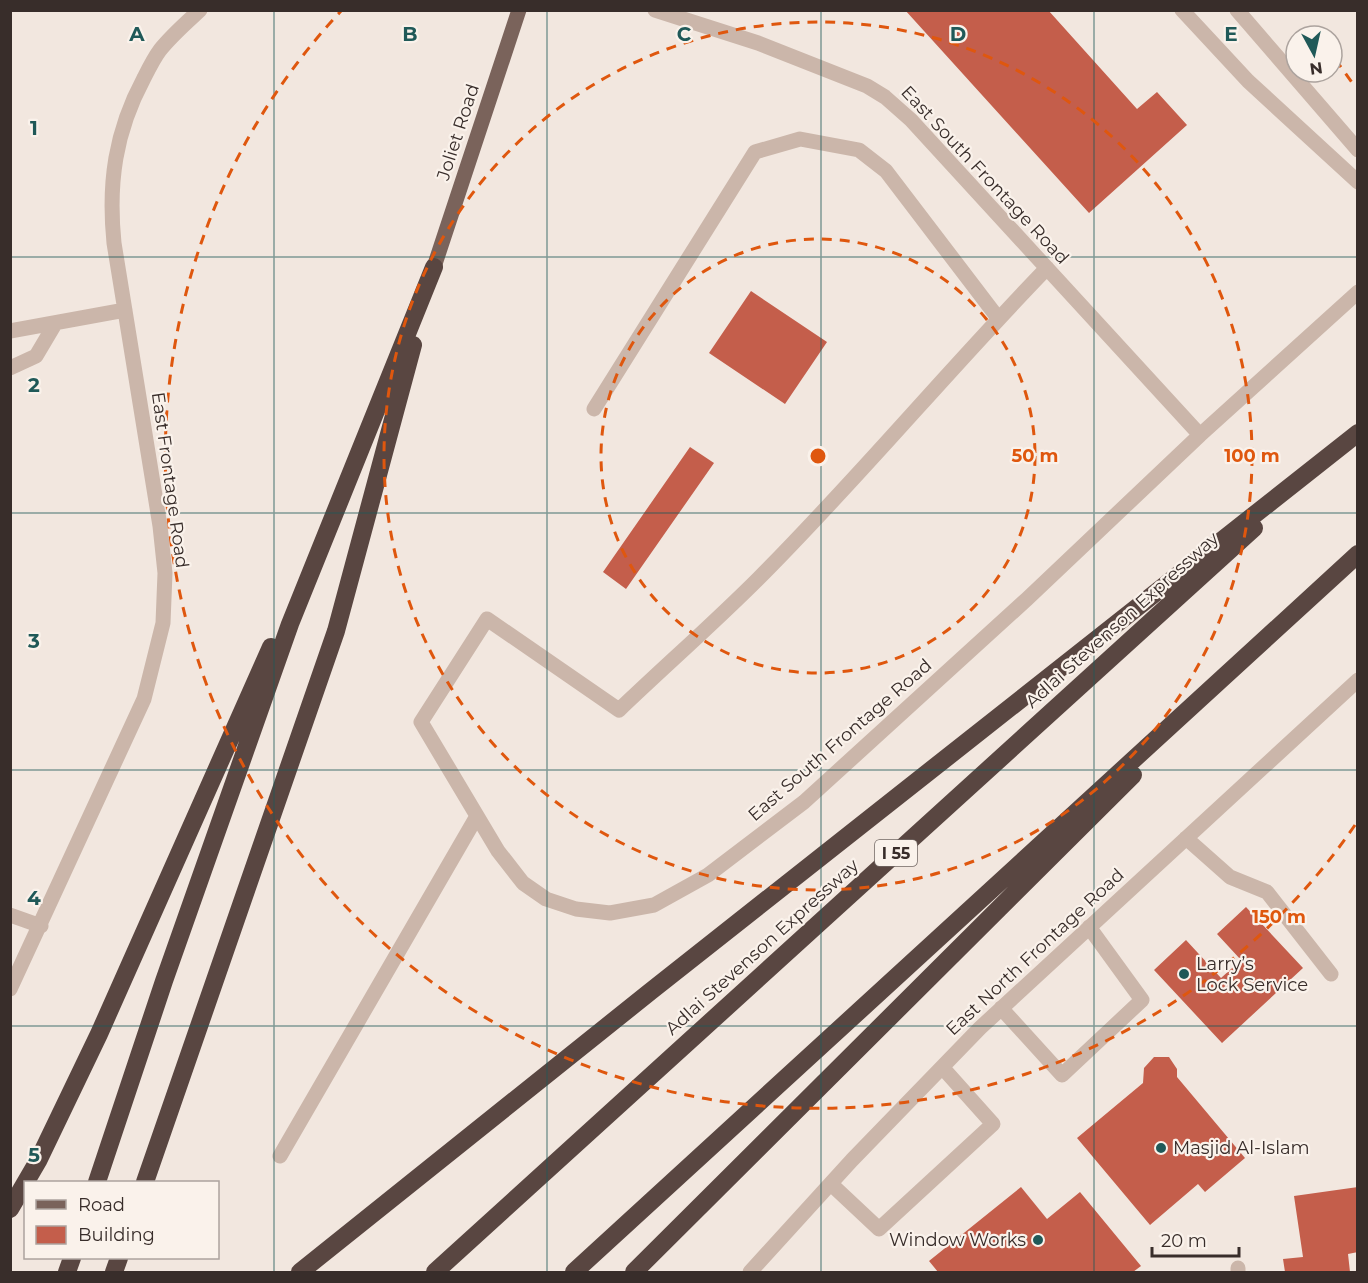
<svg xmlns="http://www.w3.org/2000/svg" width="1368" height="1283" font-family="Montserrat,sans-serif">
  <rect width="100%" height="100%" fill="#f2e7df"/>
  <path fill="#c45e4b" d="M905,10H1048L1137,109L1157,92L1187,125L1089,213Z
    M751,291L827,342L785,404L709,353Z
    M690,447L714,463L626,589L603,572Z
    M1246,907L1303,968L1222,1043L1154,970L1186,940L1221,978L1241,960L1217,934Z
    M1154,1057H1169L1177,1069V1077L1245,1158L1205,1192L1198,1184L1150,1225L1077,1138L1143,1083L1144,1068Z
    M1021,1187L1047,1219L1080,1192L1141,1266L1133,1272H938L929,1261Z
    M1358,1187V1252L1348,1254L1350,1272H1285L1283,1259L1303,1257L1294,1196Z"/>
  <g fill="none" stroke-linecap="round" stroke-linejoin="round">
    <path stroke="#cbb6aa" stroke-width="15" d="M655,10L758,43L867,86L885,97L911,120L1200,435
      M1182,10L1248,81L1358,182
      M1237,10L1358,150
      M1047,268C948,370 858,479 758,579C713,624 665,666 619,710L487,619L421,722L498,851L523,883L546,899L576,909L610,913L654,905L708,875L804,802L1027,599L1200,435L1358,292
      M10,331L125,310
      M10,368L36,356L55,324
      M594,409L755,152L800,139L859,150L886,171L998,318
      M1186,838L1230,877L1267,892L1331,974
      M10,915L41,926
      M10,989L144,699L163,623L165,573L160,526L114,243C108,183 115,132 144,78C149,68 154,58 160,50C172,35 186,23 200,10
      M1001,1008L1062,1075L1142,1000L1089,927
      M280,1156L477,816
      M831,1184L879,1229L993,1124L942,1067
      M1238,1268V1272
      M750,1272L852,1160L980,1028L1358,680"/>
    <path stroke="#7a635b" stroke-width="15" d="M434,267L519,10"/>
    <path stroke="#594641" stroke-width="18" d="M97,1182L164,981L290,624L434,267
      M145,1182L336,631L413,345
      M10,1209L38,1161L99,1034L271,647
      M67,1272L72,1258
      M114,1272L119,1258
      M300,1272L651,991L1358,433
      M435,1272L1254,528
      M574,1272L1358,554
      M634,1272L1133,775"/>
  </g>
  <path fill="none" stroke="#205958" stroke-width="1.5" stroke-opacity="0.55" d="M274,10V1272M547,10V1272M821,10V1272M1094,10V1272M10,257H1358M10,513H1358M10,770H1358M10,1026H1358"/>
  <g fill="none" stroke="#df570e" stroke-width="3" stroke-dasharray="10 8">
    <circle cx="818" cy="456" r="217"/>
    <circle cx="818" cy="456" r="434"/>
    <path d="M1355 825A652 652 0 1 1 341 11M1335 59A652 652 0 0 1 1355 87"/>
  </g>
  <g fill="#205958" stroke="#faf2eb" stroke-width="2">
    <circle cx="1184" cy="974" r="6"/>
    <circle cx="1161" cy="1148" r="6"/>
    <circle cx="1038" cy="1240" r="6"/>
  </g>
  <g text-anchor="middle" stroke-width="4.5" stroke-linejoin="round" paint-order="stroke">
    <rect fill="#faf2eb" stroke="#726864" stroke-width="1.5" x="875" y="840" width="42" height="26" rx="4.5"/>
    <g font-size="16" font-weight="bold" fill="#382d2a">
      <text x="896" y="859">I 55</text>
    </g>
    <g font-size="18" fill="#382d2a" stroke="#faf2eb">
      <text transform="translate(458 132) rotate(-72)" y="6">Joliet Road</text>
      <text transform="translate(985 175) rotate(47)" y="6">East South Frontage Road</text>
      <text transform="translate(170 480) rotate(82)" y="6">East Frontage Road</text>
      <text transform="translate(1122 620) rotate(-42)" y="6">Adlai Stevenson Expressway</text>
      <text transform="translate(840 740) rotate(-41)" y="6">East South Frontage Road</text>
      <text transform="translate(762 947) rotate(-42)" y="6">Adlai Stevenson Expressway</text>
      <text transform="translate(1035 952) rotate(-43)" y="6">East North Frontage Road</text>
    </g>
    <g font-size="18" fill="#382d2a" stroke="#faf2eb" text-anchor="start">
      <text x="1196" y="970">Larry’s<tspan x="1196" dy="21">Lock Service</tspan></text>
      <text x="1173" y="1154">Masjid Al-Islam</text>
      <text x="1026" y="1246" text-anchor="end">Window Works</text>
    </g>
  </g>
  <g font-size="20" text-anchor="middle" font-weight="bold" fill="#205958" stroke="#faf2eb" stroke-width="4.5" stroke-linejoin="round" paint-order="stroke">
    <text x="137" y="41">A</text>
    <text x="410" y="41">B</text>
    <text x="684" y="41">C</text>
    <text x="958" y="41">D</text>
    <text x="1231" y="41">E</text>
    <text x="34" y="135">1</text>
    <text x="34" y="392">2</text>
    <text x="34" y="648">3</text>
    <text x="34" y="905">4</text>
    <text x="34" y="1162">5</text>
  </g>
  <circle cx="818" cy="456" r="9" fill="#df570e" stroke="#faf2eb" stroke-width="3"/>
  <g font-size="18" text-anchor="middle" font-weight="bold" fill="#df570e" stroke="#faf2eb" stroke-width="4.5" stroke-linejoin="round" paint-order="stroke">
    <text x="1035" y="462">50 m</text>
    <text x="1252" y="462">100 m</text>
    <text x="1279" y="923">150 m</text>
  </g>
  <rect width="1368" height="1283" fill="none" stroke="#382d2a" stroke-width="24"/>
  <rect x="24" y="1181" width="195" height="78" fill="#faf2eb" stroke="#aca39e" stroke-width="1.5"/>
  <rect x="36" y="1200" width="30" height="9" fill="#7a635b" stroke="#aca39e" stroke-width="1.5"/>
  <text x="78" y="1211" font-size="18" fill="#382d2a">Road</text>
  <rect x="36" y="1226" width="30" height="18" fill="#c45e4b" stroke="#aca39e" stroke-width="1.5"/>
  <text x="78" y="1241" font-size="18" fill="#382d2a">Building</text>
  <g transform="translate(1314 54) rotate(172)"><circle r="28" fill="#faf2eb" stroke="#aca39e" stroke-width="1.5"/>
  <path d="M0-4.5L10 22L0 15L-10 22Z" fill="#205958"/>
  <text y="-9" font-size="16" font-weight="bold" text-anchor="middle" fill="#382d2a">N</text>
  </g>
  <path d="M1152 1247v9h87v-9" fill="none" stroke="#382d2a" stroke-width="3"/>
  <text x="1161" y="1247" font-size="18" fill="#382d2a" stroke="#faf2eb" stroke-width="4.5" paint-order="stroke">20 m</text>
</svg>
